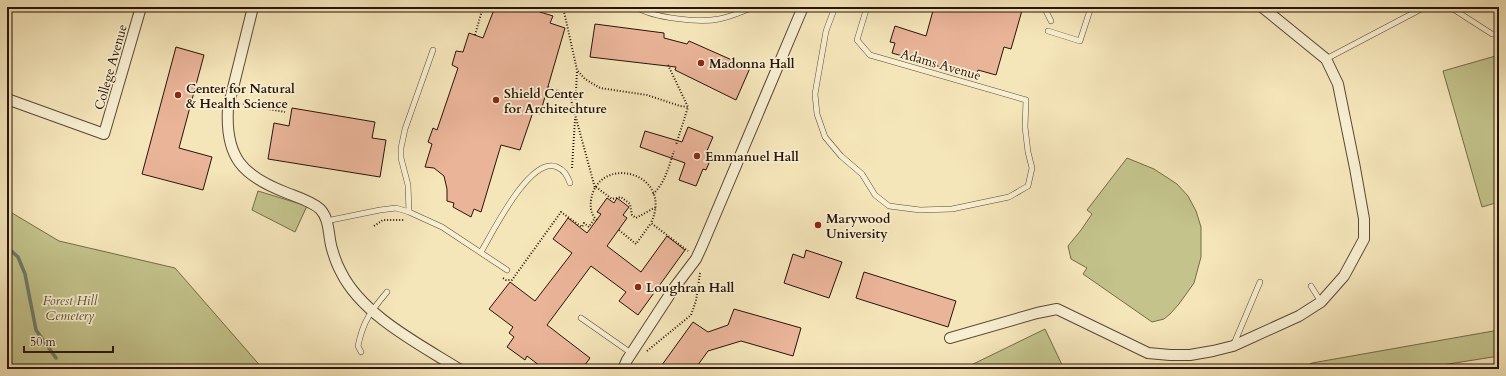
<svg xmlns="http://www.w3.org/2000/svg" width="1506" height="376" font-family="Cardo,serif">
  <rect width="100%" height="100%" fill="#f5e6ba"/>
  <filter id="stains"><feTurbulence type="fractalNoise" baseFrequency=".005" numOctaves="4"/><feColorMatrix values="0 0 0 0 .2 0 0 0 0 .09 0 0 0 0 .02 0 0 0 .5 -.17"/></filter>
  <radialGradient id="worn" r=".72"><stop offset=".6" stop-color="#630" stop-opacity="0"/><stop offset="1" stop-color="#630" stop-opacity=".3"/></radialGradient>
  <path fill="#c3c38b" stroke="#766b49" d="M1499,55V202L1482,207L1443,71Z
    M1127,158L1154,169L1177,184L1188,196L1196,211L1201,227V257L1194,283L1179,304L1170,314L1164,319L1152,322L1083,274L1087,268L1071,259L1068,246L1081,230L1092,214L1087,210Z
    M258,191L307,206L295,232L252,210Z
    M7,210L59,241L175,268L263,369H7Z
    M1045,329L1064,369H963Z
    M1499,330V356L1417,369H1300L1312,363Z"/>
  <g fill="none" stroke-linecap="round" stroke-linejoin="round">
    <path stroke="#6e7b69" stroke-width="3.5" d="M7,247L18,257L25,274L36,330L56,358"/>
  </g>
  <path fill="#eab499" stroke="#281307" d="M495,7H524L553,16L550,23L565,28L540,114L533,112L520,150L501,145L481,212L474,209L471,217L453,207L454,203L447,201V189L444,176L434,168L425,167L432,144L428,142L433,128L437,130L458,68L452,65L456,51L463,52L469,33L483,38Z
    M934,7H1023L1011,49L1004,47L996,75L978,70L976,77L892,53L895,43L890,42L895,26L926,36Z
    M595,24L664,33V38L687,44L689,41L750,68L736,100L675,70L676,67L590,57Z
    M176,47L204,55L179,148L212,157L203,190L142,174Z
    M292,108L375,122L372,138L386,140L380,177L268,159L274,123L289,126Z
    M688,127L713,137L706,153L712,156L706,170L703,169L696,186L679,180L685,163L640,147L645,131L682,142Z
    M607,198L614,203L617,198L629,207L623,215L627,218L607,246L641,272L667,236L685,250L638,315L619,301L626,292L591,266L547,325L590,358L582,369H544L527,356L525,360L507,347L514,337L509,333L513,327L489,309L510,282L535,301L572,253L553,239L568,218L587,233L601,214L597,212Z
    M806,250L842,262L829,298L784,283L793,254L804,258Z
    M864,272L956,301L948,327L856,298Z
    M734,309L801,328L793,356L741,341L708,351L695,369H659L693,322L708,332L728,325Z"/>
  <g fill="none" stroke-linecap="round" stroke-linejoin="round">
    <defs>
      <path id="lane" d="M636,7C653,18 700,23 719,19C731,17 743,11 754,7
        M835,7L826,31L815,94L817,114L825,137L841,156L862,174L875,195L889,206L920,210L952,209L1009,197L1028,186L1032,168L1028,152L1025,127L1026,100L870,55L857,40L867,7
        M1044,7L1051,21
        M1450,7L1492,34H1499
        M1048,31L1080,41L1091,7
        M1326,59L1423,8L1433,7
        M409,212L408,185L401,158V148L405,129L433,50
        M326,221L380,210L396,208L409,212L442,227L507,270
        M481,252C492,234 530,155 557,167C564,170 567,175 570,183
        M1311,286L1321,302
        M581,318L631,353
        M1233,346L1260,282
        M361,352L358,346C363,321 371,311 387,292"/>
      <path id="street" d="M253,7L228,108C225,157 242,176 287,193C297,197 311,201 320,209C330,219 328,236 332,249C334,256 337,265 341,272C362,315 419,344 459,369
        M7,99L104,134L141,7
        M950,338L1037,313L1057,309L1148,353L1170,355H1190L1213,351L1233,346L1299,316L1321,302L1344,276L1364,239V219L1355,168L1338,84L1326,59L1262,7
        M623,369L627,360L674,288L696,259L702,246L803,7"/>
    </defs>
    <use href="#lane" stroke="#5b4834" stroke-width="6"/>
    <use href="#street" stroke="#5b4834" stroke-width="12"/>
    <path stroke="#281307" stroke-width="2" stroke-dasharray="1 2" stroke-linecap="butt" d="M563,7L577,70L585,79L600,88L647,95L680,106L688,107
      M475,35L483,7
      M668,65L688,107L676,145
      M548,87L570,96L595,188
      M240,104L285,112
      M575,112L577,71
      M572,168L575,119
      M596,187L612,199L621,197L630,204L632,215L636,218L656,207
      M653,194C665,183 669,166 674,151
      M597,220C591,215 590,207 591,200C598,153 675,172 651,223L688,251
      M374,226L383,220H405
      M619,230L636,244L651,223
      M503,278L506,280H512L561,212L582,227L584,223L589,227L595,218
      M647,351L691,315L696,301L700,273"/>
    <use href="#lane" stroke="#f8efd2" stroke-width="5"/>
    <use href="#street" stroke="#f8efd2" stroke-width="10"/>
  </g>
  <g fill="#8f2418" stroke="#f8efd2" stroke-width="1.5">
    <circle cx="701" cy="63" r="4"/>
    <circle cx="178" cy="95" r="4"/>
    <circle cx="496" cy="100" r="4"/>
    <circle cx="697" cy="156" r="4"/>
    <circle cx="818" cy="225" r="4"/>
    <circle cx="638" cy="287" r="4"/>
  </g>
  <g text-anchor="middle" stroke-width="3.5" stroke-linejoin="round" paint-order="stroke">
    <g font-size="13" font-weight="bold" fill="#281307" stroke="#f8efd2" text-anchor="start">
      <text x="709" y="68">Madonna Hall</text>
      <text x="186" y="93">Center for Natural<tspan x="186" dy="15">&amp; Health Science</tspan></text>
      <text x="504" y="98">Shield Center<tspan x="504" dy="15">for Architechture</tspan></text>
      <text x="705" y="161">Emmanuel Hall</text>
      <text x="826" y="223">Marywood<tspan x="826" dy="15">University</tspan></text>
      <text x="646" y="292">Loughran Hall</text>
    </g>
    <g font-size="13" fill="#281307" stroke="#f8efd2">
      <text transform="translate(941 64) rotate(16)" y="5">Adams Avenue</text>
      <text transform="translate(110 67) rotate(-74)" y="5">College Avenue</text>
    </g>
    <g font-size="13" font-style="italic" fill="#5e5135" stroke="#f8efd2">
      <text x="70" y="305">Forest Hill<tspan x="70" dy="15">Cemetery</tspan></text>
    </g>
  </g>
  <rect width="1506" height="376" fill="none" stroke="#f5e6ba" stroke-width="24"/>
  <rect x="8" y="8" width="1490" height="360" fill="none" stroke="#281307" stroke-width="2"/>
  <rect x="12" y="12" width="1482" height="352" fill="none" stroke="#281307"/>
  <path d="M24 346v6h89v-6" fill="none" stroke="#281307" stroke-width="2"/>
  <text x="30" y="346" font-size="12" fill="#281307" stroke="#f8efd2" stroke-width="3" paint-order="stroke">50 m</text>
  <rect width="100%" height="100%" filter="url(#stains)"/>
  <rect width="100%" height="100%" fill="url(#worn)"/>
</svg>
